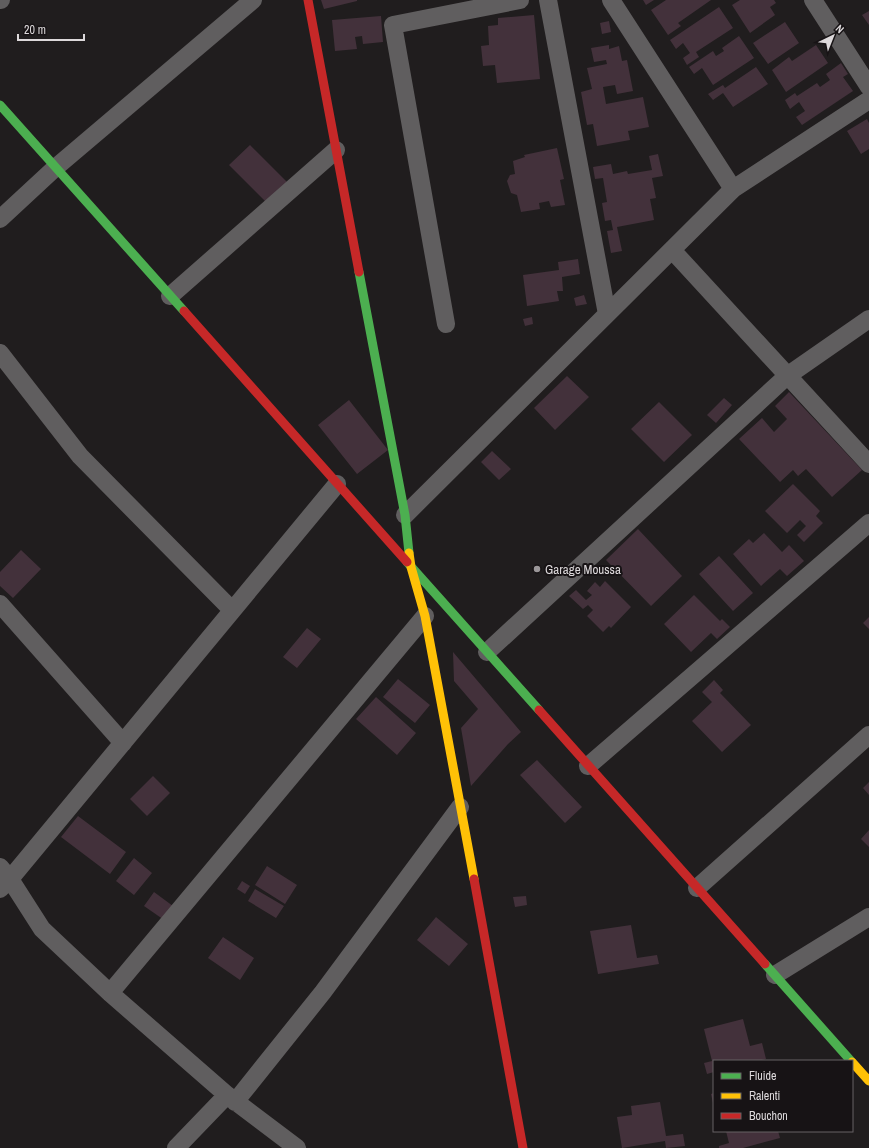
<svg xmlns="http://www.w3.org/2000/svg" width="869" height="1148" font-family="'Archivo Narrow',sans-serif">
  <rect width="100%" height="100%" fill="#201d1e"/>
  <path fill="#43313b" d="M321,0H357V1L324,9Z
    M643,0H654L646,5Z
    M666,0H711L678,23L681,26L668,35L651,10Z
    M740,0H774L776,3L770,7L775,15L750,33L732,5Z
    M719,7L733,28L696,52L699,57L687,65L683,58L690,53L683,43L676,49L670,40Z
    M869,11V25L862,15Z
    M534,15L540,79L497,83L495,65L483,66L481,46L489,45L488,26L498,25V18Z
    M381,16L383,42L363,44L362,36L355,37L357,49L335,51L332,20Z
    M609,21L611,32L602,34L600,23Z
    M785,22L799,43L768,64L753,43Z
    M739,36L754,58L713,85L702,68L694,74L689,67L713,51L716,56L724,51L722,48Z
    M609,45V49L619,46L622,61L627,60L633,91L617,94L615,85L603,87L606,104L643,97L649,127L628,131L630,140L597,146L593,124L587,125L581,92L592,89L587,68L607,64L606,60L594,62L591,48Z
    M816,45L828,63L786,92L772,70L789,57L792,61Z
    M841,63L848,74L843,77L853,91L802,125L796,117L805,111L799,102L790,109L785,100L795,93L797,96L817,83L820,87L830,80L826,74Z
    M756,67L768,84L733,107L723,93L713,100L708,94L723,85L725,88Z
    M867,119L869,123V149L861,154L847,131Z
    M250,145L297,192L276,212L229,165Z
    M557,148L564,179L560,180L565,205L551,207L549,201L539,203L540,209L521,212L517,195L511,193L507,181L510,175L515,174L513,161L525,157L524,155Z
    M658,154L663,176L652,178L656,198L650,199L654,220L617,227L622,251L611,253L607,231L613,230L611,220L605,221L602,203L607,202L603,178L595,179L593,167L611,164L613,174L627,171L628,174L652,170L649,156Z
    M578,259L580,274L562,277L563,291H557L559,301L527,306L523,275L559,270L558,262Z
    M584,295L587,304L576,306L574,298Z
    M532,317L533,324L525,326L523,319Z
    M567,376L589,397L555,430L534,408Z
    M789,392L862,470L832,497L806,469L798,476L793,470L780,482L739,439L762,418L774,432L787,419L775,406Z
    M724,398L732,405L716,423L707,415Z
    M349,400L388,450L357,474L318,425Z
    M659,402L692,435L664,462L631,429Z
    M492,451L511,469L499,480L481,462Z
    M793,484L820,511L816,516L823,523L804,542L797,535L806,526L800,520L787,533L765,511Z
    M638,529L682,576L651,606L606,560Z
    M764,533L782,552L789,545L804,561L787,576L780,569L761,586L733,554L749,539L753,543Z
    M21,550L41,569L13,598L0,586V572Z
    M719,556L753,593L733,611L699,574Z
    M605,581L631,607L611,628L609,626L603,632L587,616L593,610L588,605L583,609L569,596L576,590L586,600L592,595L587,591L595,582L600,587Z
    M694,595L720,621L722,619L730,627L717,639L711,633L691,652L664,624Z
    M869,617V629L863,623Z
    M307,628L321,639L297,668L283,657Z
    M453,652L521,732L508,744L471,786L461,728L478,709L454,681Z
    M398,679L430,705L415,723L383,697Z
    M714,680L723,690L720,693L751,725L722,752L692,721L712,702L702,692Z
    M376,697L416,733L397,755L356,719Z
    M537,760L582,807L565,823L520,775Z
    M153,776L170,793L147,816L130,799Z
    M869,782V795L863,788Z
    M78,816L126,852L110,874L61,837Z
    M869,830V847L861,839Z
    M134,858L152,873L134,895L116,881Z
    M267,866L297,885L285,904L255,885Z
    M242,881L250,886L245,894L237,889Z
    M255,889L284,906L276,918L248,901Z
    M154,892L177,909L167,922L144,906Z
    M526,896L527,905L515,907L513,897Z
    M436,917L468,944L449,966L417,940Z
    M631,925L637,958L657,955L659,964L598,974L590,931Z
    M223,937L254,958L240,980L208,958Z
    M743,1019L750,1046L762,1043L766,1059L757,1061H714V1072L707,1074L704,1063L712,1061L704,1029Z
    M714,1093V1103H713L711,1094Z
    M660,1102L666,1136L683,1134L685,1146L666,1148L665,1141L622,1148L617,1117L632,1115L631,1106Z
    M726,1131H778L780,1138L743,1148H719V1146L729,1143Z"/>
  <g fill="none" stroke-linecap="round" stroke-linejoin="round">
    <path stroke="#605e5f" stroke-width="18" d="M0,0H1
      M548,0L607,314
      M611,0L733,189
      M813,0L869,87
      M0,219L55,168L253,0
      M672,250L869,464
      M170,296L336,150
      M446,324L393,25L520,0
      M0,353L80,456L232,610
      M405,515L733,189L869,100
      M0,604L123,743
      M487,652L787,376L869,319
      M588,766L869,523
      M0,867L10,879L42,929L110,993L227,1095L297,1148
      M697,888L869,735
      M0,889L10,879L337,484
      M775,975L869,917
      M110,993L425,616
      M235,1102L323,992L460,807
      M176,1148L227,1095"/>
    <path stroke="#4caf50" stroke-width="9" d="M0,105L184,311
      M359,272L405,515L409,553
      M407,562L539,710
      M765,964L851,1061"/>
    <path stroke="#ffc107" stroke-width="9" d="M409,553L411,567L425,616L474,879
      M852,1062L869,1081"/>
    <path stroke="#c62828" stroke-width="9" d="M308,0L359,272
      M184,311L407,562
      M539,710L765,964
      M474,879L523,1148"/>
  </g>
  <circle fill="#9b9799" stroke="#171315" stroke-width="1.5" cx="537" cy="569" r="4"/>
  <g text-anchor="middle" stroke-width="4" stroke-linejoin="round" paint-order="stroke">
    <g font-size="13" fill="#ddd9db" stroke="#171315" text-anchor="start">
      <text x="545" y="574">Garage Moussa</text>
    </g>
  </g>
  <rect x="713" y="1060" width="140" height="72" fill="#171315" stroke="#666264"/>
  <rect x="721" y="1073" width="20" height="6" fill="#4caf50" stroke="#666264"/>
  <text x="749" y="1080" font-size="12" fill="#ddd9db">Fluide</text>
  <rect x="721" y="1093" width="20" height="6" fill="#ffc107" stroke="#666264"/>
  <text x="749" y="1100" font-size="12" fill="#ddd9db">Ralenti</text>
  <rect x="721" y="1113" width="20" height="6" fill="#c62828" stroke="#666264"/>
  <text x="749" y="1120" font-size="12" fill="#ddd9db">Bouchon</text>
  <g transform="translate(833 36) rotate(43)" stroke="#171315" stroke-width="3" paint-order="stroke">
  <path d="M0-3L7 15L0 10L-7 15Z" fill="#ddd9db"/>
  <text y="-6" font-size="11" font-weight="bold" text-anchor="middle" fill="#ddd9db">N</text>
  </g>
  <path d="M18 34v6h66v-6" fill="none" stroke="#ddd9db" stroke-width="2"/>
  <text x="24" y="34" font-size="12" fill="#ddd9db" stroke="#171315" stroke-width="3" paint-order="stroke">20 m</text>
</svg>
